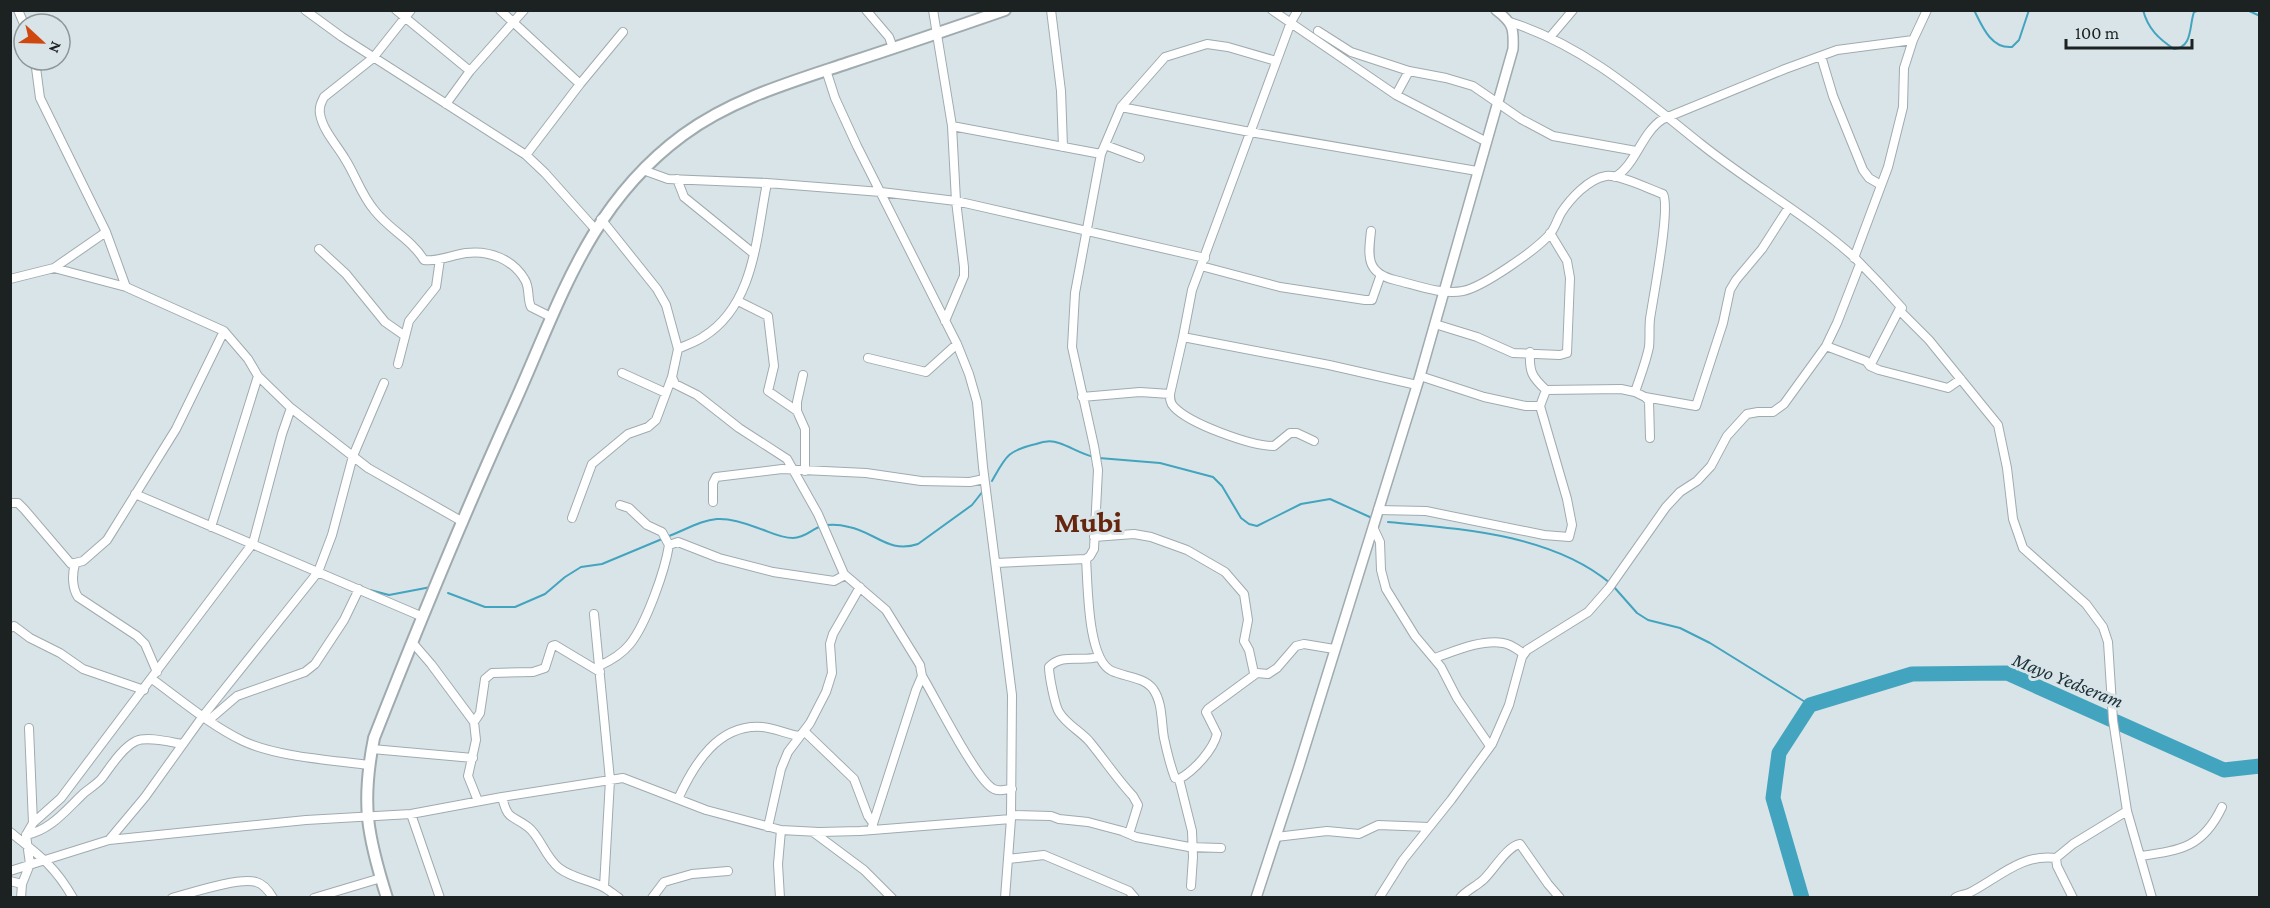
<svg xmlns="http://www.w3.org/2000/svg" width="2270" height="908" font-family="'Crimson Pro',serif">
  <rect width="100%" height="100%" fill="#d9e4e8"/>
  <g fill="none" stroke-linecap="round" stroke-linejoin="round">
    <path stroke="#42a4be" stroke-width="2" d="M1974,10C1982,26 1991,49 2012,47L2019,40L2029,10
      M2143,10C2148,29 2159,39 2174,49C2193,47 2189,26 2194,12L2200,10
      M2247,10L2260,16
      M1099,458L1160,463L1213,477L1222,486L1241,518L1249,524L1257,526L1301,504L1330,499L1372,518
      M992,481C1006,456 1007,451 1036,444C1044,441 1051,440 1059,443C1071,447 1081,454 1094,457
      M1388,522C1461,529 1551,534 1610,583
      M667,537C708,520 714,511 758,528C770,532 780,538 793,538C806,538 811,529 822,526C831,524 841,525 849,527C875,532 889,554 918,544L972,505L983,491
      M1614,587L1637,613L1648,620L1680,628L1710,643L1810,705
      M370,590L389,595L431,587
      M448,593L485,607H515L545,594L565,577L581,567L602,564L662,539"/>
    <path stroke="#42a4be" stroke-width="15" d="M1802,898L1773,798L1779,753L1810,705L1912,674L2007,673L2224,770L2260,766"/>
    <defs>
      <path id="minor" d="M18,10L24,24
        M305,10L342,37L526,155L545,173L595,229
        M396,10L470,71
        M411,10L373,58L324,97C321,103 319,107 320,114C323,131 337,145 345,159C356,176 361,195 375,211C390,230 411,239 424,260C438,262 452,255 466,253C489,250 513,259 525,280C530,288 527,299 531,307L551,317
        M500,10L580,84
        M866,10L889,37L893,48
        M933,10L952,126L956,201L964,267V276L945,321
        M1051,10L1061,91L1063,147
        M1272,10L1396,95L1485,141
        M1298,10L1291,22L1192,290L1183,337L1170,394C1170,399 1170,403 1174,407C1190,424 1251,446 1274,446L1290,433H1297L1314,441
        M1510,22C1585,46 1641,96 1701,144C1751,184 1807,215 1855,258C1871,274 1887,291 1902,308L1899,310L1929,340L1998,425L2007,468L2013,519L2023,548L2086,604L2103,627L2108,642L2113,720L2127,811L2152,898
        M1318,31L1351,52L1409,71L1446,78L1473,86L1521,119L1553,136L1636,151
        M1551,36L1573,10
        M1821,56L1833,96L1863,170L1869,178L1881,185
        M35,60L40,98L106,232L126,287
        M826,70L835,98L857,146L957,344L969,374L977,402L983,467L1012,695L1011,819L1005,898
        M1396,95L1409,71
        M446,104L470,71L524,10
        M1121,107L1250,132L1477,171
        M952,126L1101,154
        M1105,145L1140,158
        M526,155L580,84L623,32
        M643,170L668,179L767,183L881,192L956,201L1205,258
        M1615,177C1636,165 1641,133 1663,119L1785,69L1837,50L1913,40
        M677,179L684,197L753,253
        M601,219L657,289L666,305L678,349L672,377L675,384L697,395L739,428L787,459L818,514L844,574L886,610L920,665L922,676C935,697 977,782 994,789C999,792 1006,789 1012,789
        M1371,231C1368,257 1366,273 1395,280C1416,285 1441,295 1463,291C1483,287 1536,250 1550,234C1555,228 1557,220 1561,213C1570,199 1588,179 1606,176C1619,174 1649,189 1663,194C1671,207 1653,298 1650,319C1649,328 1650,337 1649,347C1646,362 1640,377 1635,392
        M319,249L346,274L385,322L405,336
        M1854,258L1888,167L1903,107L1904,68L1913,40L1927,10
        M1201,266L1280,287L1365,300H1372L1380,277
        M54,268L126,287L224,331L248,359L258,376L291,408L368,468L463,522
        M10,279L54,268L106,232
        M738,301L768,316L774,366L768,391L797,411
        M1435,324L1477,337L1513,353L1560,355L1567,353L1570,278L1567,261L1550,233
        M1183,337L1329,365L1417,385
        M1826,346L1866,361L1870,366L1879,370L1948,388L1961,379
        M678,349C686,345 696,342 703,337C755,305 756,237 767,183
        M1530,352C1529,372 1532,377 1546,390L1621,389L1635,392L1645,397L1696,406L1723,323L1730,290L1736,280L1762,249L1789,207
        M868,358L926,372L957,344
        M398,364L409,321L436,287L440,259
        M1870,366L1899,310
        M622,373L666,393
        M803,375L797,402V411L805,429V471
        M1420,376L1484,397L1526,406H1540
        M1082,397L1140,392L1170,394
        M1645,397L1649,401L1650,438
        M135,494L423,617
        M713,502V483L716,477L782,469L866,473L921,481L970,482L984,479
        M10,503H18L24,509L71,564L83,561L107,540L176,429L224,331
        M620,505L629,508L647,525L662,532L669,545
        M1378,510L1426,511L1544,535L1569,537L1572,525L1567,499L1540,406L1546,390
        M572,518L592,464L628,434L648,427L656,420L672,377
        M211,527L258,376
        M1373,527L1380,542L1381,570L1386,589L1415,636L1441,667L1457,698L1490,746
        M1094,537L1134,534L1151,537L1187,550L1225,572L1244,594L1248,620L1244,641L1249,650L1254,673H1257
        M1086,559C1088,584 1087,660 1112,671C1125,677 1144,677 1153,689C1163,703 1161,722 1164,738C1167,752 1170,765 1175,778L1179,779L1192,831L1193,857L1191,886
        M996,563L1086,559L1090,556L1094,549L1098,470L1094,446L1072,347L1075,293L1101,154L1121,107L1165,57L1207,44L1228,47L1276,61
        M75,564C72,574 72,588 78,597L137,636L145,644L157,672
        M594,614L610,780L604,887
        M10,628L14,626L30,638L60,653L83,669L144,690
        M412,642L431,664L474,722L476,740L468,776L478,801
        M1098,657C1081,662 1062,653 1049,667C1049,676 1055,706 1059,712C1066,724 1080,731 1089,741C1104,759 1117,779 1133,796L1138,805L1129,834
        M1435,658C1455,651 1482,639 1503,643C1511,644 1518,650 1524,654
        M599,666C610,661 622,654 630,644C646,624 665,571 669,545L678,542L719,558L773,572L834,581L845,575
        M152,679C181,700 210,725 243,741C277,757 332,760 369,765
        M209,720L237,696L305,672L315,664L344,620L359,589
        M474,722L480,713L485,679L492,673L533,672L545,668L552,646L555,645L600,672
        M29,728L33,823
        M804,731L854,779L868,816L873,823
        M372,749L473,758
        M1179,779C1194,771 1213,750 1217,734L1206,712L1208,709L1257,673L1268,674L1277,668L1296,646L1304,644L1334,649
        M502,797C508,821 511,814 528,827C540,836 545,857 559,868C572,878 589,880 603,887C609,890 613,894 619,898
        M678,799C694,764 718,724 762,727C774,728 787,734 799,736
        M411,814L440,898
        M1011,815L1051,816L1059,819L1088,822L1122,831L1136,837L1189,847L1221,848
        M768,827L781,769L788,752L810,723L826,692L832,673L830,644L833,634L860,587
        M871,830L916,690L922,676
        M10,832C38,854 55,866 73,898
        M813,832L864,870L892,898
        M26,835C51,830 66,810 84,793C90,788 97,784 102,778C111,766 122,748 136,741C148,736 170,742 182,744
        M1276,837L1327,831L1359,834L1378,825L1429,827
        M109,840L145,797L203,716L318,572L332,535L353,456L384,383
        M2141,856C2182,850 2203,847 2222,807
        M2056,858L2073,844L2127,811
        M2056,858L2057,866L2073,898
        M1008,859L1044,855L1129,891L1135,898
        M10,871L109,840L306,820L411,814L502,797L623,778L706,810L781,830L819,832L860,831L1011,819
        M10,881L22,884
        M21,898L22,884L30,864L26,835L33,823L61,798L253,543L282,434L291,408
        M172,898C191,893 239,877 256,882C264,884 269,891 273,898
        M314,898L381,878
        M652,898L664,882L692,874L728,871
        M780,898L778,864L781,830
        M1379,898L1403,860L1451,800L1492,744L1509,705L1522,657L1527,650L1588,612L1609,588L1666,507L1680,492L1697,481L1711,466L1727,436L1747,414L1758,412H1773L1784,404L1826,346L1837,323L1860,264
        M1460,898C1467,890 1475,887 1483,880C1493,871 1507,846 1520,844L1548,884L1560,898
        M1955,898C1959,895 1964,895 1969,893C1997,879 2022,853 2056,858"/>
      <path id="tertiary" d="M1256,898L1299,766L1420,376L1513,49C1514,28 1513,23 1496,10"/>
      <path id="secondary" d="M387,898C367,835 361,803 374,738C418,626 464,514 514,404C560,302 588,205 683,135C732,99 791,82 848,63C900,46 953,28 1005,10"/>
    </defs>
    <use href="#minor" stroke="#a0abaf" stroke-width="10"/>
    <use href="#tertiary" stroke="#a0abaf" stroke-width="12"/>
    <use href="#secondary" stroke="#a0abaf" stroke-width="14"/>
    <use href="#minor" stroke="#fff" stroke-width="8"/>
    <use href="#tertiary" stroke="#fff" stroke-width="9"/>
    <use href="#secondary" stroke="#fff" stroke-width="10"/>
  </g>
  <g text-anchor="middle" stroke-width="6" stroke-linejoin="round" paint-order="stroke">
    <g font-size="20" font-style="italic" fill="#192f36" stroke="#d9e4e8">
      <text transform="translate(2068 680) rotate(22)" y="7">Mayo Yedseram</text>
    </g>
    <g font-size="30" font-weight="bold" fill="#66250d" stroke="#d9e4e8">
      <text x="1088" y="532">Mubi</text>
    </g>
  </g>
  <rect width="2270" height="908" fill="none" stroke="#1c2122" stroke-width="24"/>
  <g transform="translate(42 42) rotate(112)"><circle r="28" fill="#d9e4e8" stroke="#8d9699" stroke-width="1.5"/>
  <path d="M0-4.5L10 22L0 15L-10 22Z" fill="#cf4810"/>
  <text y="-9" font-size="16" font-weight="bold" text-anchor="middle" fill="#1c2122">N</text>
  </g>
  <path d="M2066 39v9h126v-9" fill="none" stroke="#1c2122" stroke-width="3"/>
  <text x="2075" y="39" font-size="18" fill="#1c2122" stroke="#d9e4e8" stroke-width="4.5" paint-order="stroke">100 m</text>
</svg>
